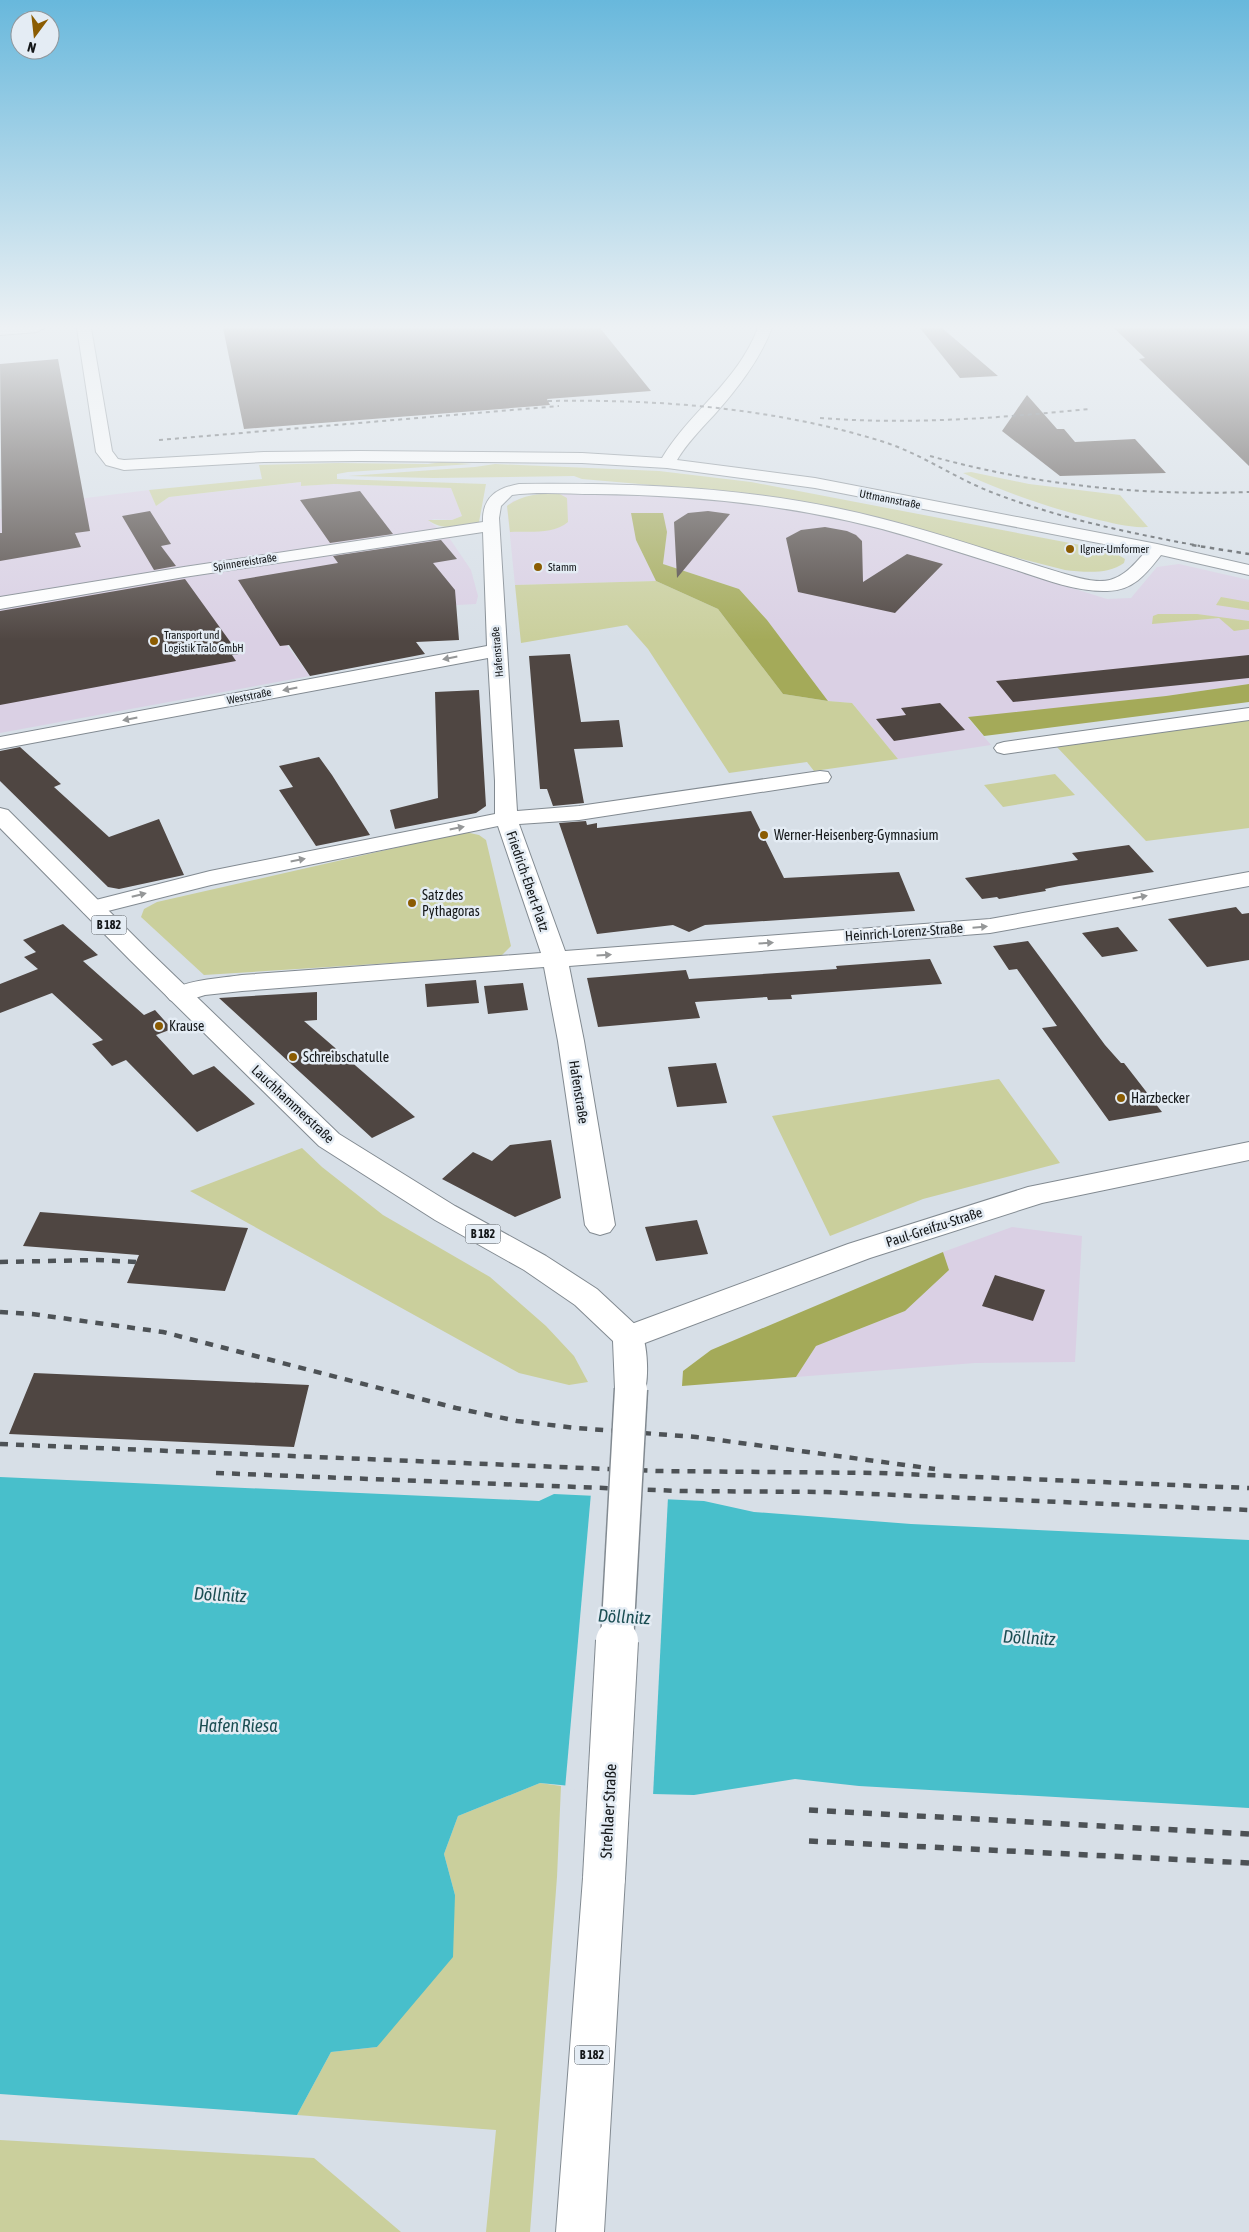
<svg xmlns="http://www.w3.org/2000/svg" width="1249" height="2232" font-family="'Asap Condensed',sans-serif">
  <rect width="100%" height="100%" fill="#d7dfe7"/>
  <path fill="#dad0e4" d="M302,482L301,486L334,484L451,488L462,516L452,520L434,519L429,521L448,536L471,570L478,596L476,604L401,608L280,636L310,676L0,733V509L149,490L156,506L169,497Z
    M549,493L661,494L785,507L866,525L915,539L1107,599L1131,598L1157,567L1179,564L1249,580V684L1166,696L968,718L991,745L898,759L852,703L828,701L767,620L739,589L663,564L667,532L636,540L656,581L515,585L507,506L513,501Z
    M1012,1227L1082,1236L1075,1362L975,1363L796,1377L816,1346L905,1311L949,1270L943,1252Z"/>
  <path fill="#cacf9c" d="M442,462L472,464L348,472L337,474V479L486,484L479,522C463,527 442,531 428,520H452L462,516L451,488L334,484L301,486V482L169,497L156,506L149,490L262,479L259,465L337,463L428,464Z
    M495,464L659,471L751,482L1112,551L1125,559L1124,563C1108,575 1083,572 1065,570L787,499L709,490L582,479L574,476L433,478L348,476L475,467Z
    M971,472L1029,484L1120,495L1148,527C1129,528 1113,523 1095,519C1049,508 1006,493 963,473Z
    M558,493L567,498L568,522C553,535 529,531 510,532L507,506C521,495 541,493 558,493Z
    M656,581L718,609L783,694L828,701L852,703L898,759L814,771L807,762L729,773L648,649L627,625L521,643L515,585Z
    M1221,597L1249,602V610L1216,605Z
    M1158,614H1197L1249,621V629L1234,631L1219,618L1152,624L1153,616Z
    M1249,718V828L1146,841L1056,746Z
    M1055,774L1075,795L1003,807L984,785Z
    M465,832L479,835L486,840L511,946L501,956L204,975L141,917L144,909L157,902Z
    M999,1079L1060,1163L923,1199L830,1236L772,1116Z
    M302,1148L322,1167L383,1215L490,1277L546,1326L574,1356L588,1382L569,1385L519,1373L190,1191Z
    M540,1783L561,1786L557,1877L530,2232H486L496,2130L297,2115L331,2052L377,2047L455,1895L444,1854L458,1816Z
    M0,2140L314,2158L401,2232H0Z"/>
  <path fill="#a4aa59" d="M631,513H663L667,532L663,564L739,589L767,620L828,701L783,694L718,609L656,581L636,540Z
    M1249,684V702L984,736L968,717L1166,696Z
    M943,1252L949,1270L905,1311L816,1346L796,1377L682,1386L683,1371L711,1350Z"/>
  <path fill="#48bfcb" d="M0,1477L539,1501L554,1494L704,1501L754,1512L911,1524L1249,1540V1808L859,1786L795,1779L694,1795L653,1794L540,1783L458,1816L444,1854L455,1895L453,1957L377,2047L331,2052L297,2115L0,2094Z"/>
  <path fill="#d7dfe7" d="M591,1493L668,1497L653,1796L565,1789Z"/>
  <path fill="#4f4642" d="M223,328H600L651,391L547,399L550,405L244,429Z
    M920,328H942L998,376L960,378Z
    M1114,328H1249V466L1139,359L1145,358Z
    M58,359L90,531L75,533L81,547L0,561V533H2L0,364Z
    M1027,395L1057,429H1064L1075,442L1135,439L1166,473L1060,476L1002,431Z
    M360,491L393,534L330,543L300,500Z
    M150,511L171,544L161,546L176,566L154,570L122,516Z
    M708,511L730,514L677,578L674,522L688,513Z
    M825,527L847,531L856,535L862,541L863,582L907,554L943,564L895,613L798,592L786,538L801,530Z
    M441,540L457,559L433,563L455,590L459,640L416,642L425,654L310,676L289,645L280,646L238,580L338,563L333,556Z
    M185,579L239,654L232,655L236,661L0,705V611Z
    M570,654L581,722L619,720L623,747L574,749L584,803L553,806L547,789H540L529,656Z
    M1249,655V678L1013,702L996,681Z
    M479,690L486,806L476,813L395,829L390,810L438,798L435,692Z
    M940,703L965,730L894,741L876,719L906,715L901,708Z
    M20,747L61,784L54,787L109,837L159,819L184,875L119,889L108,887L0,781V751Z
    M319,757L332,775L370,835L316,846L279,790L293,787L279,766Z
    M751,811L784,878L899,872L915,911L705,925L689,932L673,925L597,934L559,823L586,821L587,825L597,823V828Z
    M1129,845L1154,872L1059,886L1045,889L1046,891L999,899L997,897L982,899L965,878L1078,860L1072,853Z
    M1236,907L1242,914L1249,913V960L1207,967L1168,919Z
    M63,924L98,955L83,961L144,1015L155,1010L172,1029L156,1035L193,1075L214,1066L255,1104L197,1132L126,1060L112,1066L92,1044L103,1040L52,993L0,1013V984L38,969L24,957L36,952L23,940Z
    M1118,927L1138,951L1102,957L1082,933Z
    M1028,941L1105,1045L1121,1063H1124L1162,1112L1109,1121L1042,1028L1057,1026L1017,969L1009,970L993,946Z
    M930,959L942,984L791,995L792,999L768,1000L767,997L695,1002L700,1018L598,1027L587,978L686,970L689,979L837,969L836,966Z
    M476,980L479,1003L427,1007L425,984Z
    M523,983L528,1010L488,1014L484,986Z
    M317,992V1020L304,1021L415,1117L372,1138L219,998Z
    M716,1063L727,1103L677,1107L668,1067Z
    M551,1140L561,1198L515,1217L442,1179L473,1152L492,1161L510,1145Z
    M40,1212L248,1228L225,1291L127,1283L139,1255L23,1246Z
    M697,1220L708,1254L656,1261L645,1227Z
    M995,1275L1045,1290L1033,1321L982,1306Z
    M34,1373L309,1385L294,1447L9,1434Z"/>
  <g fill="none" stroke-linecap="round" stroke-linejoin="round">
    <defs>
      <path id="street" d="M0,328H44L37,332L0,335Z
        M77,328H91L112,451L118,459L124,460L264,452L360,451L582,453L662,458C691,410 736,384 758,328H772C759,361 737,389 714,415C701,429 687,443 677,460L815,478L1157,544L1249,565V575L1161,555C1146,574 1133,591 1107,591C1078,592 1049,581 1022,572C987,561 952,550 917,539C813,507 705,495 595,494C568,494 539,491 512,495L501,506L499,518L517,811L579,806L820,771L828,772L831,777L828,782L820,783L579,820L519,824L565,951L990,919L1249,872V886L990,933L569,966L584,1041L615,1225L610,1232L600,1235L590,1232L585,1225L558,1041L544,967L242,991L205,995L179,1003L170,1000L166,995C177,980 224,978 242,975L541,953L498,826L211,885L92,915L84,913L80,908L84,903L210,871L495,814V781L488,658L0,749V737L487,646L483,532L184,577L0,609V597L184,567L483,522C482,497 497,488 519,484C626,483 731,486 836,508C914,524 989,551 1065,574C1105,586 1118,585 1145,552L815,488L667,468L582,463L360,461L264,462L124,470L106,465L96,452Z
        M1249,708V720L1004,754L997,752L994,748L997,744L1004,742Z"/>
      <path id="secondary" d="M1249,1142V1160L1042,1203L870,1258L629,1349L618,1345L613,1337L618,1329L848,1244L1028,1187Z"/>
      <path id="primary" d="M0,808L8,810L148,950L339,1134L455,1206L546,1256L597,1289L640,1329C648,1343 650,1384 642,1398L631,1401L620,1398L615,1389L613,1341L575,1305L524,1270L435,1220L319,1146L130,960L0,828Z
        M604,1858L618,1864L625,1878L604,2232H556L583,1878L590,1864Z"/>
    </defs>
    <use href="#street" stroke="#828a91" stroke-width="2"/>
    <use href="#secondary" stroke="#828a91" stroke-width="2"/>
    <use href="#primary" stroke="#828a91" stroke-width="2"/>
    <use href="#street" fill="#fff" fill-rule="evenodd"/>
    <use href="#secondary" fill="#fff" fill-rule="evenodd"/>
    <use href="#primary" fill="#fff" fill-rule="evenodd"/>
    <path stroke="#4d5256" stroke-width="2" stroke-dasharray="4 4" stroke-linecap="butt" d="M548,401C661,399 773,408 881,441C920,453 953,477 991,492C1058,518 1129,533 1200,546
      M820,418C910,425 999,418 1089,409
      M159,440L559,406
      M930,456C1035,485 1140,496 1249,492"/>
    <path stroke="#4d5256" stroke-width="2.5" stroke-dasharray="4.5 4.5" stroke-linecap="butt" d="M1192,545L1249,554"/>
    <path stroke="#4d5256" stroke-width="4.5" stroke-dasharray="8 8" stroke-linecap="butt" d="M0,1262L97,1260L136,1262
      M0,1312L32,1314L163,1332L456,1408L517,1421L576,1428L696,1437L935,1469
      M0,1444L657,1471L879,1473L1249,1488
      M216,1473L681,1491L826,1492L1249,1510"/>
    <path stroke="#4d5256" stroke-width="5.5" stroke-dasharray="9 9" stroke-linecap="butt" d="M809,1810L1249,1834
      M809,1841L1249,1863"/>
    <defs>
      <path id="primary-bridge-far1" d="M617,1642L631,1389"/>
      <path id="primary-bridge" d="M604,1878L617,1641"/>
    </defs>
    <use href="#primary-bridge-far1" stroke="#828a91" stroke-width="35" stroke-linecap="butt"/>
    <use href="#primary-bridge" stroke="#828a91" stroke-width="44" stroke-linecap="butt"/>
    <use href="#primary-bridge-far1" stroke="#fff" stroke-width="32"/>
    <use href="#primary-bridge" stroke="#fff" stroke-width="42"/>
  </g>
  <defs><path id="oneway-solid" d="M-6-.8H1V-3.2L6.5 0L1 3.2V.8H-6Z" transform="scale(1.25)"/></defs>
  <g fill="#959798">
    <use href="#oneway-solid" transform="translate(450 658) rotate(169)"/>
    <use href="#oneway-solid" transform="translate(290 689) rotate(169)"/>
    <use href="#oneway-solid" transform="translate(130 719) rotate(169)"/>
    <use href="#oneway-solid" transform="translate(457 828) rotate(-11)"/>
    <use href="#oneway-solid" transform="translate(298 860) rotate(-11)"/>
    <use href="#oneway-solid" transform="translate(139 895) rotate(-14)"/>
    <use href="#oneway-solid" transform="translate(1140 897) rotate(-11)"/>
    <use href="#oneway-solid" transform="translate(980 927) rotate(-5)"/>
    <use href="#oneway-solid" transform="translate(766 943) rotate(-4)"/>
    <use href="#oneway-solid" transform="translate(604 955) rotate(-4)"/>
  </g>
  <linearGradient id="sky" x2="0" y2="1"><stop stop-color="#68b8dc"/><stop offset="0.51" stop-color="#edf1f4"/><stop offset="1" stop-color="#edf1f4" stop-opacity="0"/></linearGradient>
  <rect width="1249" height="641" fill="url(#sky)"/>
  <g fill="#8b5c02" stroke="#e4ecf4" stroke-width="2">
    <circle cx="1070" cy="549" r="5"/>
    <circle cx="538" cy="567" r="5"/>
    <circle cx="154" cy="641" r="5"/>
    <circle cx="764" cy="835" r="5"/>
    <circle cx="412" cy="903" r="5"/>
    <circle cx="159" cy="1026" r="5"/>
    <circle cx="293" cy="1057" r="5"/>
    <circle cx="1121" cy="1098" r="5"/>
  </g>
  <g text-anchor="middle" stroke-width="5" stroke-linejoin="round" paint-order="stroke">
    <g font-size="11" fill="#141719" stroke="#e4ecf4">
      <text transform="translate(890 499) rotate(11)" y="4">Uttmannstraße</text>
      <text transform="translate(245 562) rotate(-9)" y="4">Spinnereistraße</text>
      <text transform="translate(497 652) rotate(-95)" y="4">Hafenstraße</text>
      <text transform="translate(249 696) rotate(-11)" y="4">Weststraße</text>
    </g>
    <g font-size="11" fill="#141719" stroke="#e4ecf4" text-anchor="start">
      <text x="1080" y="553">Ilgner-Umformer</text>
      <text x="548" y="571">Stamm</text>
      <text x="164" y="639">Transport und<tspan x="164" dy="13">Logistik Tralo GmbH</tspan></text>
    </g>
    <g fill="#e4ecf4" stroke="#52575b" stroke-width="1">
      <rect x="91.5" y="915.5" width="35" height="19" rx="4"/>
      <rect x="465.5" y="1224.5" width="35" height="19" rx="4"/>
      <rect x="574.5" y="2045.5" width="35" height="19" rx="4"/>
    </g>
    <g font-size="12" font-weight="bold" fill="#141719">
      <text x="109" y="929">B 182</text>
      <text x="483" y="1238">B 182</text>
      <text x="592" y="2059">B 182</text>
    </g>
    <g font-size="14" fill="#141719" stroke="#e4ecf4" text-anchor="start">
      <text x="774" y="840">Werner-Heisenberg-Gymnasium</text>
      <text x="422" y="900">Satz des<tspan x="422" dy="16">Pythagoras</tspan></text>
      <text x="169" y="1031">Krause</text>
      <text x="303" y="1062">Schreibschatulle</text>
      <text x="1131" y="1103">Harzbecker</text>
    </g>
    <g font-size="14" fill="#141719" stroke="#e4ecf4">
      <text transform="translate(528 881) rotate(71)" y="5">Friedrich-Ebert-Platz</text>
      <text transform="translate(904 932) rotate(-4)" y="5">Heinrich-Lorenz-Straße</text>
      <text transform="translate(579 1092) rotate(81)" y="5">Hafenstraße</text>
      <text transform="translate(293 1104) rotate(43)" y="5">Lauchhammerstraße</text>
      <text transform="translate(934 1227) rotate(-18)" y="5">Paul-Greifzu-Straße</text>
    </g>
    <g font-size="16" fill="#141719" stroke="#e4ecf4">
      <text transform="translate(608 1811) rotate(-87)" y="6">Strehlaer Straße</text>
    </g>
    <g font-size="18" font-style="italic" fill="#1b4e53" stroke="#e4ecf4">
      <text transform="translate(220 1595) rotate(3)" y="6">Döllnitz</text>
      <text transform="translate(624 1617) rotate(3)" y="6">Döllnitz</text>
      <text transform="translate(1029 1638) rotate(3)" y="6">Döllnitz</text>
      <text x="238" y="1732">Hafen Riesa</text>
    </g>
  </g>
  <g transform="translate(35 35) rotate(195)"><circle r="24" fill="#e4ecf4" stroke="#91979c"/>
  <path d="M0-4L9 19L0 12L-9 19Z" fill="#8b5c02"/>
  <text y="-8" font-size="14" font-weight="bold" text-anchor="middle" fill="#141719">N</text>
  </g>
</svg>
